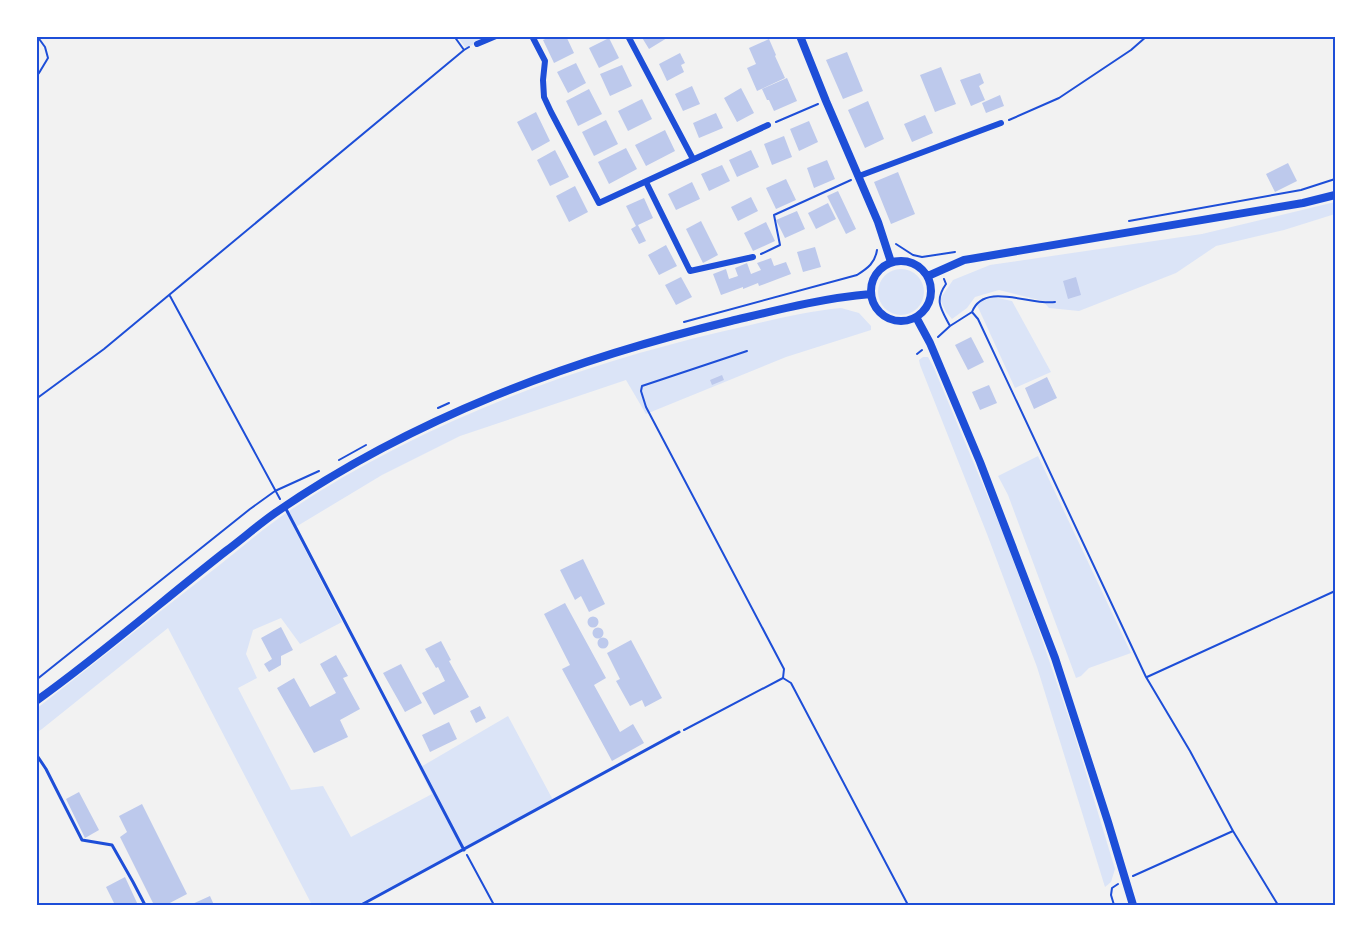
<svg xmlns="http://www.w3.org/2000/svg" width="1371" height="941" font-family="'Open Sans',sans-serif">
  <rect width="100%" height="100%" fill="#f2f2f2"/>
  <path fill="#dbe4f7" d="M457,36H491L466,48Z
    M1335,202V214L1284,230L1216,246L1176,273L1079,311L1049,308L1043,301L999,290L975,297L967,308L952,319L946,312L940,299L953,280L990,265L1202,234Z
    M878 292a23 23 0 1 1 46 0a23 23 0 1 1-46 0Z
    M993,297L1012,301L1051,372L1015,388L977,305L980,302Z
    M841,308L859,313L871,326V330L786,357L646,414L626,380L460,436L382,475L294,528L342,622L300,644L281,618L253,630L246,654L257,678L238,688L291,790L323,786L351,837L432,794L419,768L508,716L553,800L357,905H312L168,628L42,729L36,733V709C97,662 156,614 217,567C241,548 264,528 289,511C419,424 568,368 720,332C760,323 800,312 841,308Z
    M923,357H928L934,368L1003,533L1036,622L1073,730L1115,869L1111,882L1105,887L1037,667L987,534L920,365L919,360Z
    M1038,456L1131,653L1089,668L1081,676L1076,678L1008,495L998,476Z"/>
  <path fill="#bdc9ec" d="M552,36H566L574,53L554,63L543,40Z
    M641,36H666L667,38L649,49Z
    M609,38L619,58L599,68L589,48Z
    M769,39L776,55L775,56L785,78L757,91L747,68L756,64L749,48Z
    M847,52L863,91L843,99L826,60Z
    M680,53L685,63L681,65L684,72L667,81L659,64Z
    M576,63L586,83L568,93L557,72Z
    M622,65L632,86L610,96L600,74Z
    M941,67L956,104L935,112L920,75Z
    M980,73L984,83L979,86L985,100L971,106L960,80Z
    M787,78L797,101L774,111L769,100H767L762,89Z
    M692,86L700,104L683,111L675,94Z
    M741,88L754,113L737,122L724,98Z
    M589,89L602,114L578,126L566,101Z
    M1000,95L1004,106L986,113L982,103Z
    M642,99L652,119L628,131L618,111Z
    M868,101L884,139L865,148L848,110Z
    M536,112L550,141L532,151L517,122Z
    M716,113L723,128L699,138L693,123Z
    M925,115L933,133L912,142L904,124Z
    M606,120L618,144L594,156L582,132Z
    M809,121L818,142L799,151L790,129Z
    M665,130L675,151L646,166L635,145Z
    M784,136L792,157L772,165L764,144Z
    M626,148L637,169L609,184L598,162Z
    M555,150L569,177L550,186L537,160Z
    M751,150L759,167L737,177L729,160Z
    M827,160L835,179L814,188L807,168Z
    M1288,163L1297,181L1275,192L1266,174Z
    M722,165L730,181L709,191L701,174Z
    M898,172L915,214L891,224L874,182Z
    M786,179L796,200L776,209L766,188Z
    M692,182L700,199L676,210L668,194Z
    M575,186L588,212L569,222L556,196Z
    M838,191L856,229L846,234L827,196Z
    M751,197L758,211L738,221L731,207Z
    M644,198L653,218L638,225L646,241L639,244L631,229L636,226L626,206Z
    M828,203L836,219L816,229L808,213Z
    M797,211L805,229L785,238L776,220Z
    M701,221L718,255L703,263L686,229Z
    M766,222L775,241L753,251L744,233Z
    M666,245L677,266L659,275L648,255Z
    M815,247L821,267L803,272L797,252Z
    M771,258L774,266L786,262L791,274L759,286L758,283L743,289V287L721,295L713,274L726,269L729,279L738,276L735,268L747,263L751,274L761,270L757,263Z
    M681,277L692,297L676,305L665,285Z
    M1076,277L1081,295L1068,299L1063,281Z
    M971,337L984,362L968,370L955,345Z
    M722,375L724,380L712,385L710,380Z
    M1047,377L1057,398L1034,409L1025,388Z
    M989,385L997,403L980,410L972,392Z
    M583,559L605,604L589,612L581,596L575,600L560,570Z
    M565,603L606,678L594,685L620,732L633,724L644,743L612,761L562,669L570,665L544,614Z
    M587.5 622a5.5 5.5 0 1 1 11 0a5.5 5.5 0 1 1-11 0Z
    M281,627L293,650L281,656V665L269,672L264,664L272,659L261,638Z
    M592.5 633a5.5 5.5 0 1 1 11 0a5.5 5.5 0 1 1-11 0Z
    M597.5 643a5.5 5.5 0 1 1 11 0a5.5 5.5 0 1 1-11 0Z
    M631,640L662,698L645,707L642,700L630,706L616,681L620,679L607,653Z
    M441,641L451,660L449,661L469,697L434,715L422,693L445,681L438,667L436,668L425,649Z
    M336,655L348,676L343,678L360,709L340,720L348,737L314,753L277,688L294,678L310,707L336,693L320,664Z
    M401,664L422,703L405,712L383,673Z
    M480,706L486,718L476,723L470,711Z
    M449,722L457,739L430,752L422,735Z
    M79,792L99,830L85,838L66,799Z
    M142,804L187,894L166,905H154L120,837L127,832L119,816Z
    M125,877L138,905H115L106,887Z
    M210,896L214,905H190Z"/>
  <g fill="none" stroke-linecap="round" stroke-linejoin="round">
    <path stroke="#1d4ed8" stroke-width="2" d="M454,36L464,50
      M36,77L39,73L48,58L45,47L37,36
      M1009,120L1059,98L1131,50L1147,36
      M776,122L818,104
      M1129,221L1301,190L1335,179
      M896,244L913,255L922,257L955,252
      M761,254L780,245L774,215L851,180
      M944,279L946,284C934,301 941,309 950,326
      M170,296L280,499
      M972,312C984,281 1031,306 1055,302
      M684,322L857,275C868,268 875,263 877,250
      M938,337L950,326L972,312L978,319L1146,677L1190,751L1233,831L1278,905
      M917,354L922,350
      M36,399L104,349L464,50L469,47
      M438,408L449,403
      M339,460L366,445
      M1147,677L1335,591
      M783,678L791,683L908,905
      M36,680L250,509L275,491L319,471
      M684,730L783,678L784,669L646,407L641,391L642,386L747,351
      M467,855L494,905
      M1133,876L1233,831
      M1114,905L1111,895L1112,888L1118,884"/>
    <path stroke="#1d4ed8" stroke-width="3" d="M286,509L464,850
      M36,754L46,769L82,840L112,845L133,882L145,905
      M361,905L679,732"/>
    <path stroke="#1d4ed8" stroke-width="6" d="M532,36L545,61L543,80L544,97L551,112L599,203L768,125
      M628,36L693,159
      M477,44L496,36
      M859,176L1001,123
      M646,182L690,271L753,257"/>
    <path stroke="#1d4ed8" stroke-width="8" d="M800,36L826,101L878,222L891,262"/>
    <path stroke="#1d4ed8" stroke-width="8" d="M871 291a30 30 0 1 1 60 0a30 30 0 1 1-60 0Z
      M928,276L964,260L1303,203L1335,195
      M916,317L930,343L980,462L1055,658L1108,822L1133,905
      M36,701C102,654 162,601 226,551C242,539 258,525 275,513C413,418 569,360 731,321C777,310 823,298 871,294"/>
  </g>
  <rect width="1371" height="941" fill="none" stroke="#ffffff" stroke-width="75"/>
  <rect x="38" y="38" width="1296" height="866" fill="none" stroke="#1d4ed8" stroke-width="2"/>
</svg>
